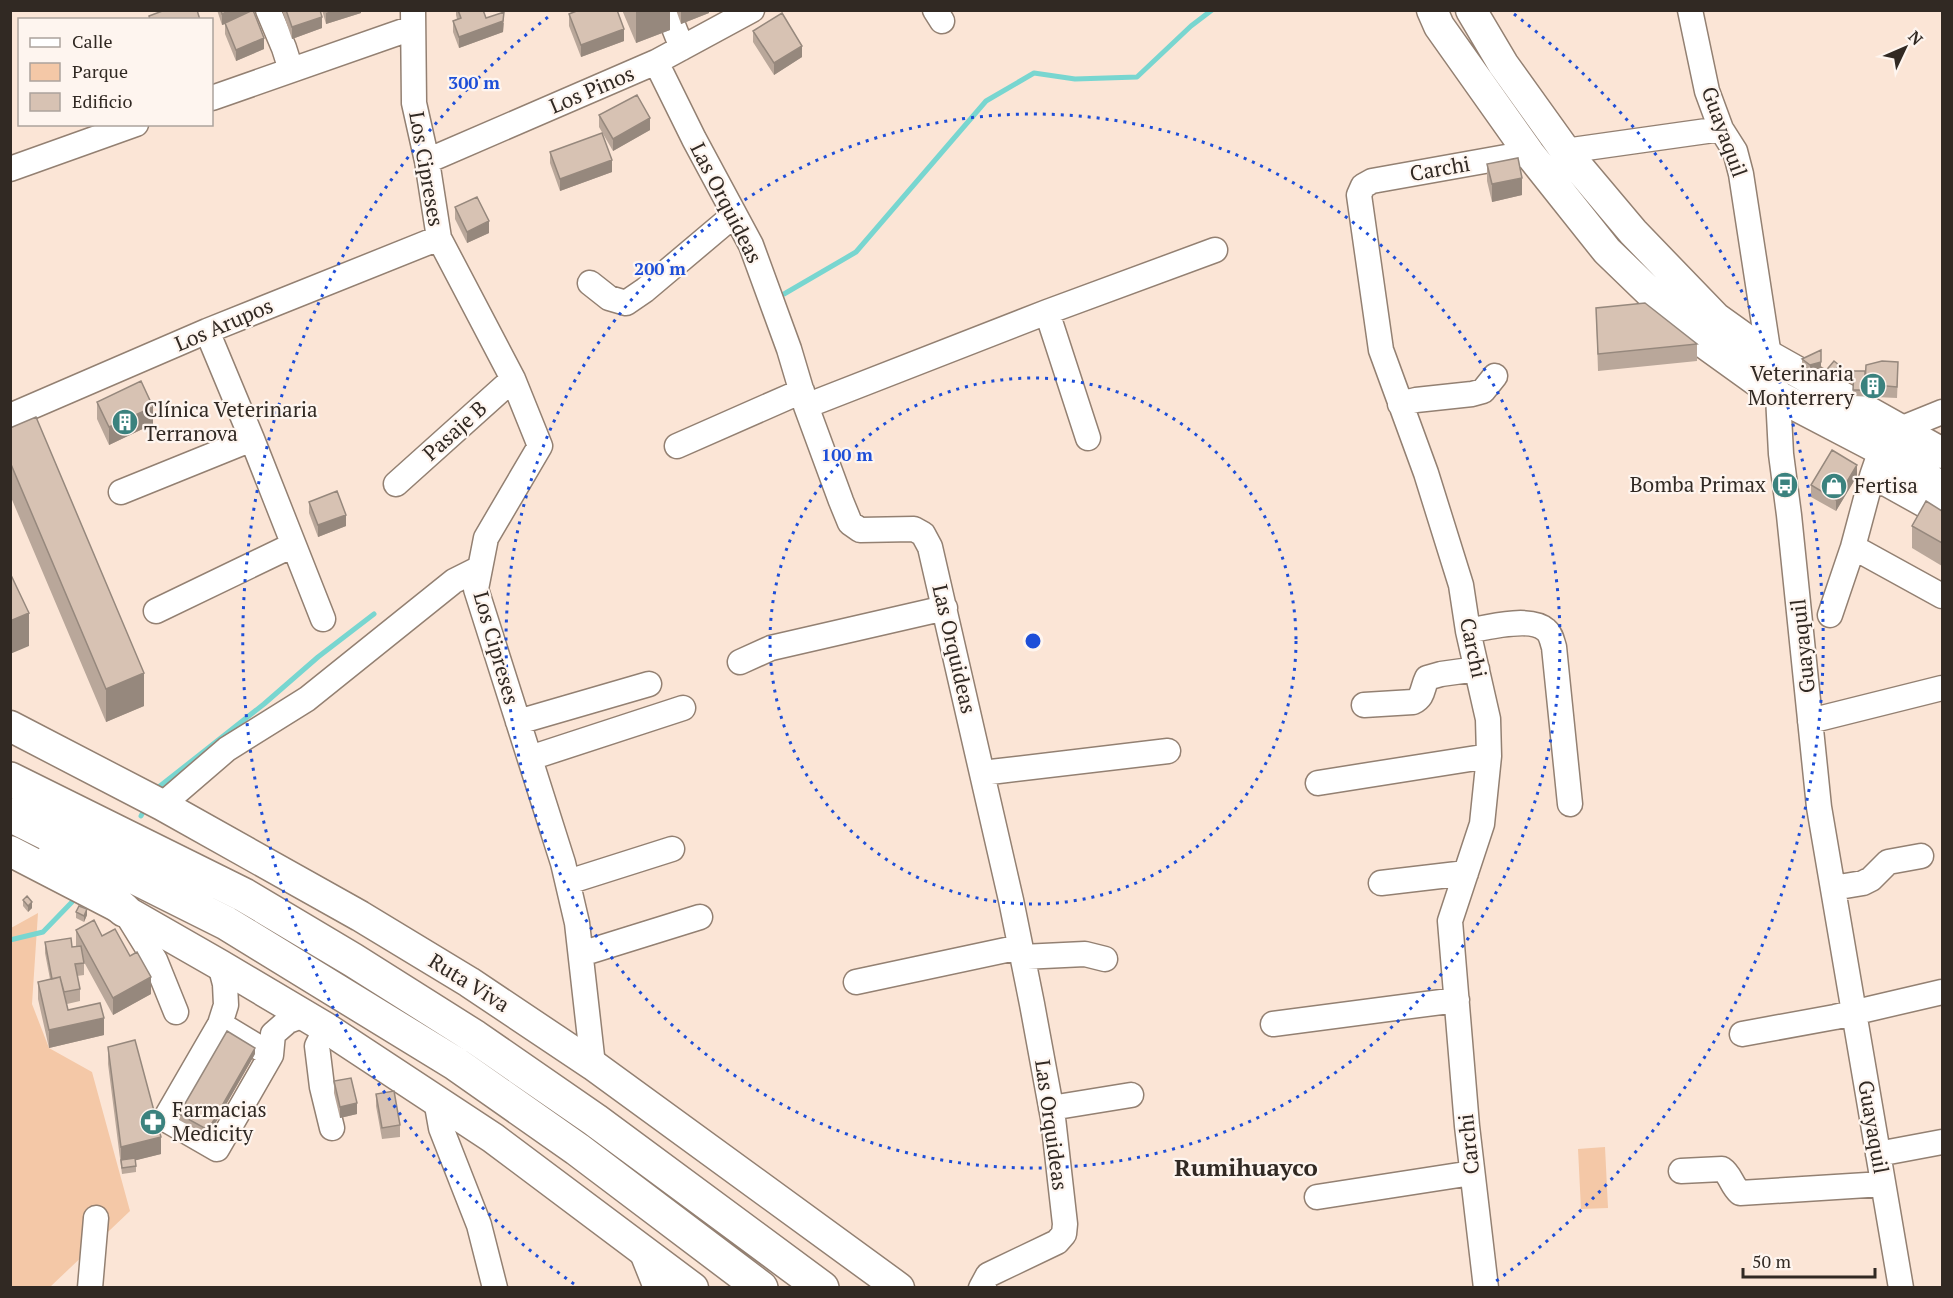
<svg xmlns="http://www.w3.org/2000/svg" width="1953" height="1298" font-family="'PT Serif',serif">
  <rect width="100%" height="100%" fill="#fbe5d6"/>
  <path fill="#f4c8a7" d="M38,913L32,1004L49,1048L92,1072L130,1211L50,1287L11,1288V928Z
    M1605,1147L1608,1208L1581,1209L1578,1149Z"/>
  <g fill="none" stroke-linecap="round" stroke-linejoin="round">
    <path stroke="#78d6d0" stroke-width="5" d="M784,294L856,252L986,101L1034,73L1075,79L1137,77L1191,26L1212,10
      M160,786L264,704L318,657L374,614
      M141,816L143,812
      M10,940L43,932L72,902"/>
    <defs>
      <path id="minor" d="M268,10L284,48L291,70
        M413,10L414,103L427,161L439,238L513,379L540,446L486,538L476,589L563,863L577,923L593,1065
        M667,10L682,48
        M935,10L942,21
        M1690,10L1707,91L1721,129L1735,151L1741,174L1769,356L1778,396L1781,454L1789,515L1819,807L1901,1288
        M656,62L694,139L751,245L789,349L806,406L841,501L850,523L860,530L914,529L923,534L930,547L1011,900L1032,1004L1053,1118L1065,1224L1064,1234L1057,1242L988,1275L981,1288
        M212,98L412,28
        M1565,151L1721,129
        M427,161L656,62L752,10
        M10,169L136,124
        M590,283L609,298L626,303L645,290L734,215
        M1047,312L1088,438
        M207,331L252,439L323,619
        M1400,404L1416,400L1472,394L1483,391L1495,376
        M806,406L1047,312L1215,250
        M10,416L207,331L439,238
        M1900,429L1942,412
        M677,446L802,391
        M1872,476L1942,515
        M396,484L513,379
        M121,492L252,439
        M1853,547L1942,596
        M156,611L293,545
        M1830,615L1853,547L1872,476L1881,450
        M1468,631C1488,627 1531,616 1546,630C1551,634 1552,641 1554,647L1570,804
        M740,662L771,648L945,608
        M1364,705L1413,702C1424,697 1422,688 1427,678L1441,674L1477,669
        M1810,721L1942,688
        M518,722L649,684
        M530,758L683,708
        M982,773L1168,751
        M1318,783L1489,756
        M162,805L227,749L307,699L454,581L480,568
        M568,882L672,849
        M1381,883L1466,873
        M1833,888L1863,883L1871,879L1888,862L1921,856
        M124,910L155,960L176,1012
        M581,954L700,917
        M1022,957L1085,954L1105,959
        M220,965L225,984L226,1005L220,1024L165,1119L217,1149L271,1055L273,1034L288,1021L304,1015
        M856,982L1020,947
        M220,1024L271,1055
        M1273,1024L1457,1000
        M326,1028L317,1046L322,1087L332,1128
        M1742,1034L1835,1017L1942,992
        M436,1100L441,1128L479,1225L495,1288
        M1051,1108L1131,1095
        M1878,1154L1942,1142
        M1681,1171L1722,1169C1731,1175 1731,1185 1740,1193L1883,1184
        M1317,1197L1472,1173
        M640,1248L656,1288
        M90,1288L96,1218
        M1486,1288L1467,1126L1450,921L1482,824L1489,756L1488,719L1468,631L1461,585L1426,473L1381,350L1359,195L1363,186L1372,181L1529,153"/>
      <path id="major" d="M1432,10L1439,26L1529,153L1607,251L1696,337L1778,396L1881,450L1942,487
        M1471,10L1503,64L1569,156L1633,232L1716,318L1769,356L1942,453
        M10,726L162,805L360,916L469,982L593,1065L899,1288
        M10,851L124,910L220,965L326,1028L493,1138L693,1288"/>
      <path id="highway" d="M10,779L244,895L353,960L475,1037L595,1120L822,1288
        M10,815L226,923L456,1064L577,1149L761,1288
        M54,856L90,881L124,910"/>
    </defs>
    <use href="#minor" stroke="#938072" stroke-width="27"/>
    <use href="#major" stroke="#938072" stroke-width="33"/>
    <use href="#highway" stroke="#938072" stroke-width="36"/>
    <use href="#minor" stroke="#fff" stroke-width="24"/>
    <use href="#major" stroke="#fff" stroke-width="30"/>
    <use href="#highway" stroke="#fff" stroke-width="33"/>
  </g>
  <path fill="#b9a79a" d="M217,10H253L264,49L236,61L225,34V24L222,25Z
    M283,10H320L322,28L292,39L283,13Z
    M322,10H361V13L326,24Z
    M456,10H483L486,18L504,23L503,32L459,48L453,32V21L457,19L456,15Z
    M622,10H670V30L636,43Z
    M676,10H709V13L681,24Z
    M569,14L624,41L581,57L569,26Z
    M753,31L802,57L774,75L753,42Z
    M599,115L650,130L613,151L599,127Z
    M550,152L612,172L560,191L550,163Z
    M1487,164L1522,195L1492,202L1487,181Z
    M455,207L489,233L467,243L455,219Z
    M1596,308L1697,344V361L1598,371Z
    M1821,350V368L1810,371L1802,365V359Z
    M1839,371L1829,383L1824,379V373Z
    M1854,371L1898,374L1897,398L1853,396Z
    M97,402L153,424L109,445L97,419Z
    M10,428L144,706L106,722L10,495Z
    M1857,476L1836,511L1811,497V485Z
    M309,502L346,526L318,537L309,513Z
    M1942,511V566L1912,548V526Z
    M23,900L32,908L28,912L23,906Z
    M76,912L87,915L84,922L76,918Z
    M76,930L102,936L151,994L113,1015L84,962V975L77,976L80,989V1001L67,1004L68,1010L104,1035L49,1048L38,999V982L50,979L45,953V942L72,947H76Z
    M108,1047L161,1154L136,1160V1172L122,1174L108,1064Z
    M255,1054L208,1136L179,1120V1114Z
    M334,1081L357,1114L340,1118L334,1093Z
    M376,1094L400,1125V1137L382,1139L376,1106Z"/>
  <path fill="#96887d" d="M231,10H252L225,23V24L222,25V14Z
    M333,10H361V13L326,24V13Z
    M636,10H670V30L636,43Z
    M681,10H709V13L681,24Z
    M504,12L503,32L459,48V37Z
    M322,17V28L292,39V27Z
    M624,29V41L581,57V45Z
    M264,38V49L236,61V50Z
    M802,46V57L774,75V63Z
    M650,118V130L613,151V139Z
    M612,160V172L560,191V179Z
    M1522,178V195L1492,202V184Z
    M489,221V233L467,243V232Z
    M1821,362V368L1810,371V365Z
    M1839,365V371L1829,383V377Z
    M153,407V424L109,445V427Z
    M1857,465V476L1836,511V500Z
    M346,515V526L318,537V525Z
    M29,613V646L10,654V621Z
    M144,673V706L106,722V689Z
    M32,902V908L28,912V906Z
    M87,909V915L84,922V916Z
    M151,977V994L113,1015V998Z
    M104,1018V1035L49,1048V1030Z
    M255,1048V1054L208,1136V1130Z
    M357,1103V1114L340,1118V1107Z
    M161,1137V1154L121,1164V1147Z"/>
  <path fill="#d7c2b3" stroke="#96887d" stroke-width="1.5" d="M165,10H197L200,20H150L149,16Z
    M221,10H231L222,14Z
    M253,10L264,38L236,50L225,23Z
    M286,10H320L322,17L292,27Z
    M458,10H483L486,18L504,12L503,21L459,37L453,21L461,18Z
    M579,10H617L624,29L581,45L569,14Z
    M782,13L802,46L774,63L753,31Z
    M637,95L650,118L613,139L599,115Z
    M602,133L612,160L560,179L550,152Z
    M1518,158L1522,178L1492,184L1487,164Z
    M477,197L489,221L467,232L455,207Z
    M1645,303L1697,344L1598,354L1596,308Z
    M1821,350V362L1810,365L1802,359Z
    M1834,361L1839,365L1829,377L1824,373Z
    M1882,361L1898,362L1897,387L1865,384L1866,365Z
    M1854,371H1865V390H1853Z
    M141,381L153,407L109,427L97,402Z
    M36,417L144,673L106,689L10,462V428Z
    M1832,450L1857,465L1836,500L1811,485Z
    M337,491L346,515L318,525L309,502Z
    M1926,501L1942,511V543L1912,526Z
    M10,573L29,613L10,621Z
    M27,896L32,902L28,906L23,900Z
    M79,906L87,909L84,916L76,912Z
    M94,920L102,936L115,929L130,956L137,952L151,977L113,998L76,930Z
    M71,938L72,947L81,946L84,963L75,964L80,989L64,992L60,977L52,979L45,942Z
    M60,977L68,1010L100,1003L104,1018L49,1030L38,982Z
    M227,1031L255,1048L208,1130L179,1114Z
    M135,1040L161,1137L121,1147L108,1047Z
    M351,1078L357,1103L340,1107L334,1081Z
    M394,1091L400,1125L382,1128L376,1094Z
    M135,1158L136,1166L122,1168L121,1160Z"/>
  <g fill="none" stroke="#1d4ed8" stroke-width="3" stroke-dasharray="3 6">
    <circle cx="1033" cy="641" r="263"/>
    <circle cx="1033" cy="641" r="527"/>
    <path d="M574 1284A790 790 0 0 1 552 14M1514 14A790 790 0 0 1 1492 1284"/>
  </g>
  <defs>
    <symbol id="building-disc" viewBox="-11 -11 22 22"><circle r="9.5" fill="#3b827e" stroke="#fef5ef"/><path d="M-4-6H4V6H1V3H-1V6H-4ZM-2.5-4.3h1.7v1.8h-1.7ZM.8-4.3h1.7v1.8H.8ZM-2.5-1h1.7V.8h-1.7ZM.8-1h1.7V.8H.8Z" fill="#fff"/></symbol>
    <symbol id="bus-disc" viewBox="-11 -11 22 22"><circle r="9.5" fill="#3b827e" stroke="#fef5ef"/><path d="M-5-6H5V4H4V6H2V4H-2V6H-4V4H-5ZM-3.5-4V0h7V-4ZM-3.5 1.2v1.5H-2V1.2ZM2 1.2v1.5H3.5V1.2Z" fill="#fff"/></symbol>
    <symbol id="shop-disc" viewBox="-11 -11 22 22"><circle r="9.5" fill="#3b827e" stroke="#fef5ef"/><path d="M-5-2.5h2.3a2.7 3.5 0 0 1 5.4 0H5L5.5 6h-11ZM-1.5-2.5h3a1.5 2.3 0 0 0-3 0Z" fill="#fff"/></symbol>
    <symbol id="pharmacy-disc" viewBox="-11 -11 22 22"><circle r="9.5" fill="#3b827e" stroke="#fef5ef"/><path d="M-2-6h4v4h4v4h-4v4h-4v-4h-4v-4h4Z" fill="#fff"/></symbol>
  </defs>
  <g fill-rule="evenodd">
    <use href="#building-disc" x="1858" y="371" width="30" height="30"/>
    <use href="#building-disc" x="110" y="407" width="30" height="30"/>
    <use href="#bus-disc" x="1770" y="470" width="30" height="30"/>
    <use href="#shop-disc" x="1819" y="471" width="30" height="30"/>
    <use href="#pharmacy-disc" x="138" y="1107" width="30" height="30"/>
  </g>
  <g text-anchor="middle" stroke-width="4.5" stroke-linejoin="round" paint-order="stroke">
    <g font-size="21" fill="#312923" stroke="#fef5ef">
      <text transform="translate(592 90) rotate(-23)" y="7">Los Pinos</text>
      <text transform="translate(1724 132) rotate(70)" y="7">Guayaquil</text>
      <text transform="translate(426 169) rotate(80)" y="7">Los Cipreses</text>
      <text transform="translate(1440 169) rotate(-10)" y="7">Carchi</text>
      <text transform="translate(726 203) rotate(63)" y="7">Las Orquideas</text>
      <text transform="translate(224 325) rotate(-23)" y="7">Los Arupos</text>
      <text transform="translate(455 431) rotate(-42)" y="7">Pasaje B</text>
      <text transform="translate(1803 646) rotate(-96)" y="7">Guayaquil</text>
      <text transform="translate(496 648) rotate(74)" y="7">Los Cipreses</text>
      <text transform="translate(1473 648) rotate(78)" y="7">Carchi</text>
      <text transform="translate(954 649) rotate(77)" y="7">Las Orquideas</text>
      <text transform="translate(469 983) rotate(32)" y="7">Ruta Viva</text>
      <text transform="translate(1051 1125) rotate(82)" y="7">Las Orquideas</text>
      <text transform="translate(1873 1127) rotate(80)" y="7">Guayaquil</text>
      <text transform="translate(1469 1144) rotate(-96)" y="7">Carchi</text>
    </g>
    <g font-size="21" fill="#312923" stroke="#fef5ef" text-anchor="start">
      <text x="1854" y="381" text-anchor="end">Veterinaria<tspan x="1854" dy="24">Monterrery</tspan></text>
      <text x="144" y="417">Clínica Veterinaria<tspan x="144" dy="24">Terranova</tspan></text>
      <text x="1766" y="492" text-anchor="end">Bomba Primax</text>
      <text x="1854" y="493">Fertisa</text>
      <text x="172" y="1117">Farmacias<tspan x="172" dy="24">Medicity</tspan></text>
    </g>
    <g font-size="24" font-weight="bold" fill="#312923" stroke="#fef5ef">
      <text x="1246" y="1176">Rumihuayco</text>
    </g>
  </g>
  <circle cx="1033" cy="641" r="9" fill="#1d4ed8" stroke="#fef5ef" stroke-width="3"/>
  <g font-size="18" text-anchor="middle" font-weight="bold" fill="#1d4ed8" stroke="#fef5ef" stroke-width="4.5" stroke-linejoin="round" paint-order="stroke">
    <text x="474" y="89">300 m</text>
    <text x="660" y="275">200 m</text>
    <text x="847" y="461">100 m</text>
  </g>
  <rect width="1953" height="1298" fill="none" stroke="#312923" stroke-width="24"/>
  <rect x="18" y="18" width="195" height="108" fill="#fef5ef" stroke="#aca39d" stroke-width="1.5"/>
  <rect x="30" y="38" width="30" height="9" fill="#ffffff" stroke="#aca39d" stroke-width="1.5"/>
  <text x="72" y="48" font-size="18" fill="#312923">Calle</text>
  <rect x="30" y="63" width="30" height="18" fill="#f4c8a7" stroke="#aca39d" stroke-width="1.5"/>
  <text x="72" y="78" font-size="18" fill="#312923">Parque</text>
  <rect x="30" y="93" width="30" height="18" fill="#d7c2b3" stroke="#aca39d" stroke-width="1.5"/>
  <text x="72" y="108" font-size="18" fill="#312923">Edificio</text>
  <g transform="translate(1905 48) rotate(46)" stroke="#fef5ef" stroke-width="4.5" paint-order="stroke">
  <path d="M0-4.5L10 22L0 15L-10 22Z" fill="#312923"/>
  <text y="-9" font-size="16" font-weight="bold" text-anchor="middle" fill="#312923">N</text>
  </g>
  <path d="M1743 1268v9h132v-9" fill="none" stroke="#312923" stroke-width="3"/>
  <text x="1752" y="1268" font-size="18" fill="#312923" stroke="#fef5ef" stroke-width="4.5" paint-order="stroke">50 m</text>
</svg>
